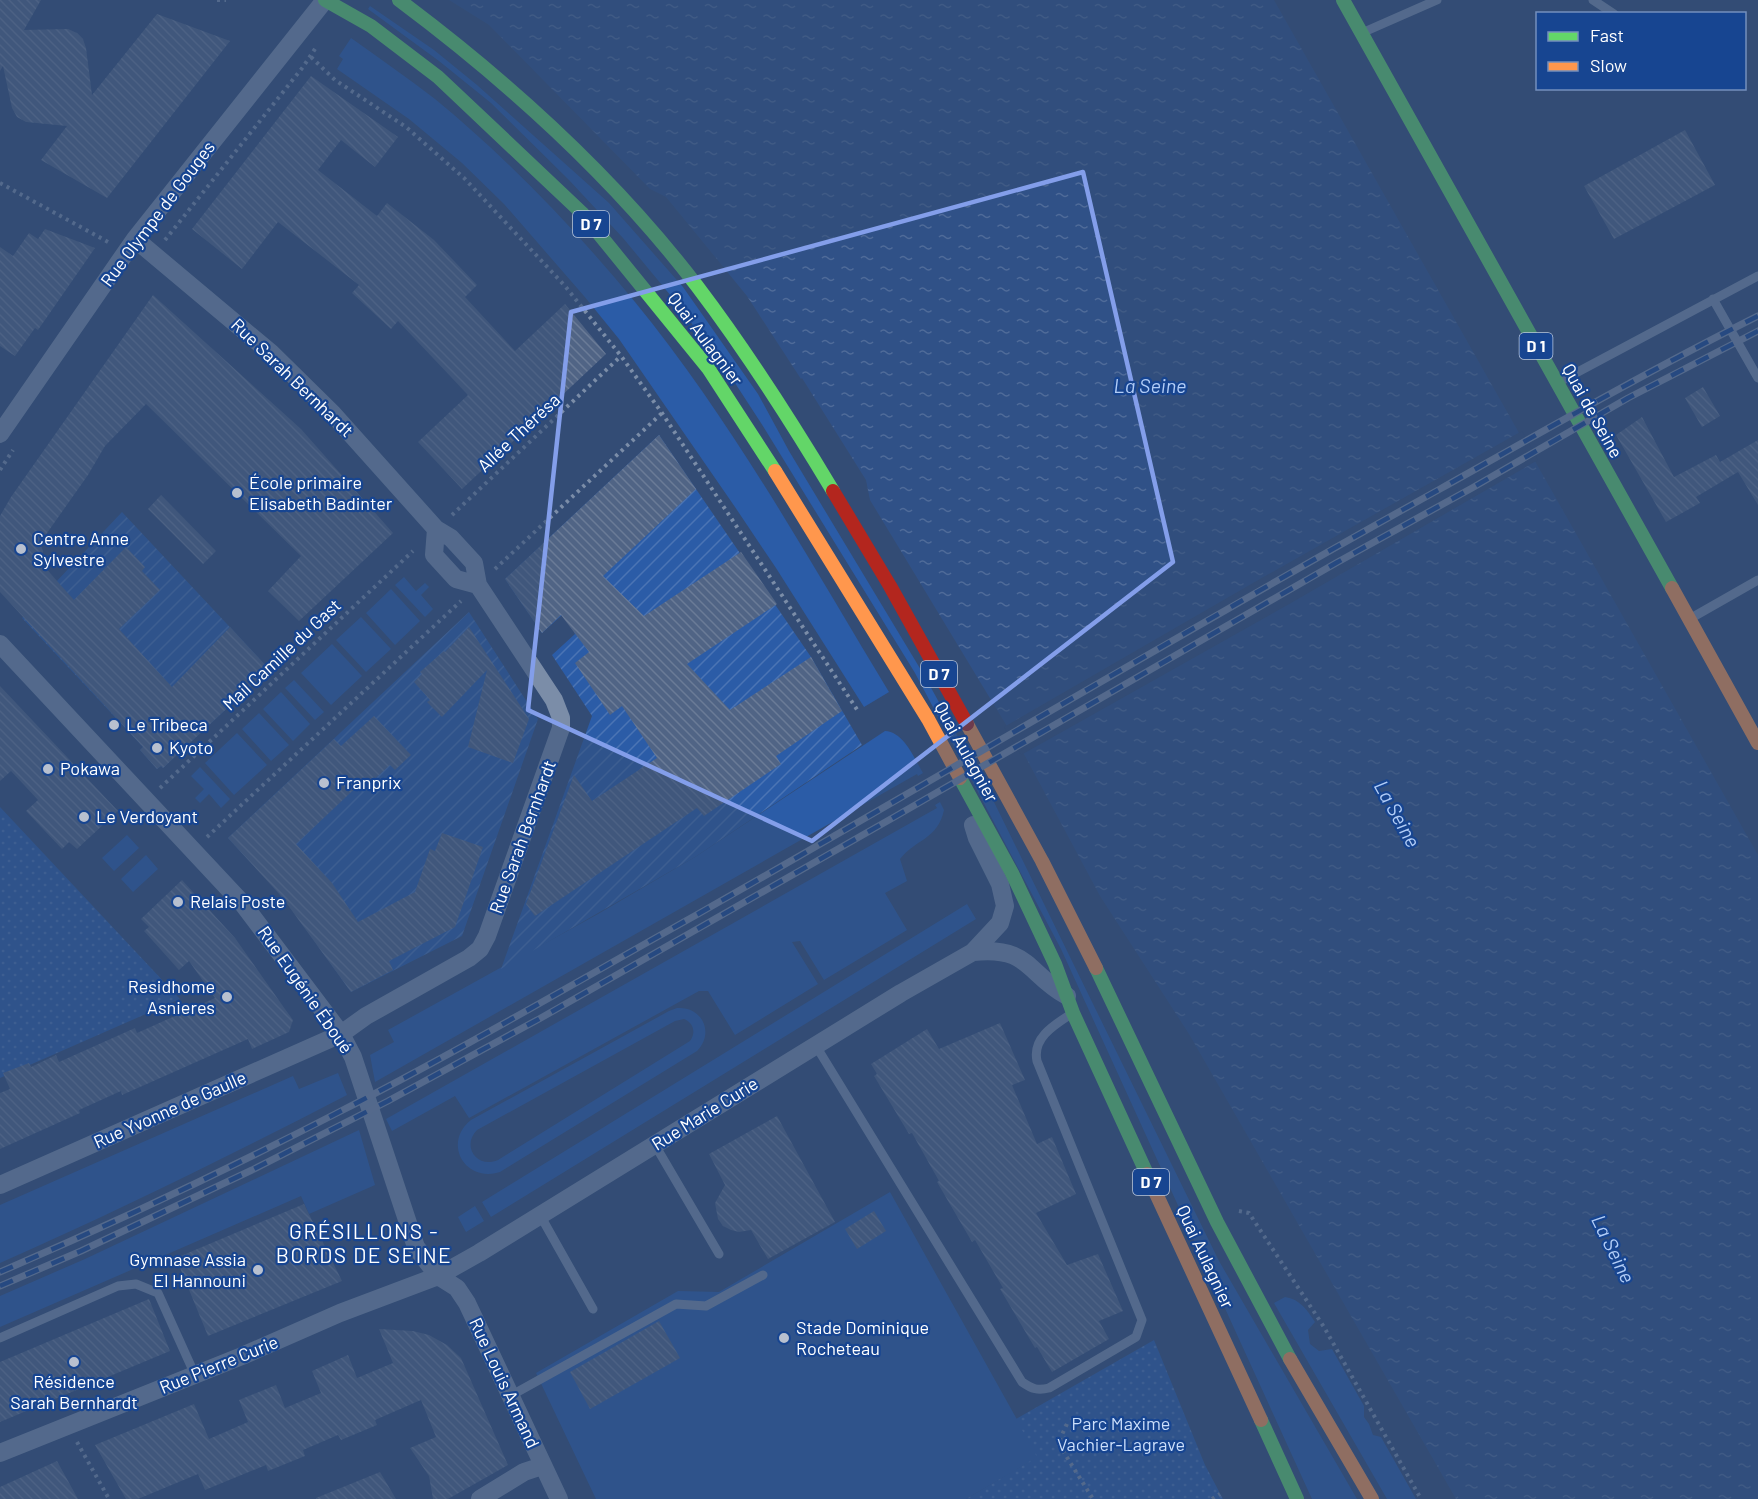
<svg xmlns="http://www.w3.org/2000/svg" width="1758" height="1499" font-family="Barlow,sans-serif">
  <defs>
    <pattern id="park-dots" width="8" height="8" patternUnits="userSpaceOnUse" patternTransform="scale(1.5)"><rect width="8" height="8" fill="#2b5ca7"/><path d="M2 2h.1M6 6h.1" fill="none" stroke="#4b74b4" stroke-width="1.8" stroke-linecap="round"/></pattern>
    <pattern id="garden-furrows" width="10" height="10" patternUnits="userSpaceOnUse" patternTransform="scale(1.5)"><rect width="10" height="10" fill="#2b5ca7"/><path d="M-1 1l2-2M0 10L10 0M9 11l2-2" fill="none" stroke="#4b74b4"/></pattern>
    <pattern id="water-ripples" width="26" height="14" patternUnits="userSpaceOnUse" patternTransform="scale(1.5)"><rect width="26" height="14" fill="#305187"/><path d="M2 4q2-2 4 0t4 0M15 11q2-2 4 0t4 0" fill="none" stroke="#4f6b99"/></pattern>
    <pattern id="building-back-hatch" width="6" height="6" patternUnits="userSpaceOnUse" patternTransform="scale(1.5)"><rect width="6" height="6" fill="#506485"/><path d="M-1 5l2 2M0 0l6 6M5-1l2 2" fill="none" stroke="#6a7b97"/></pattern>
  </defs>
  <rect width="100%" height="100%" fill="#334c75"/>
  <path fill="#2b5ca7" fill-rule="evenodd" d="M370,6L434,50L477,85L609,203L683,287L758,394L789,451L924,675L995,804L1219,1261L1357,1499H1312L1061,949L915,673L761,423L733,380L676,302L623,238L569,180L491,103L439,61L368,9Z
    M351,38C379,58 408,78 435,99C508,159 575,229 635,302C733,422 809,560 889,692L864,707L776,568L735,507L619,339L584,296L504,204L462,163L409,119L337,69L343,59L339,56Z
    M404,577L416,591L425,583L429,587L421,595L433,609L425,617L395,585Z
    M391,589L420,621L395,645L366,613Z
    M361,617L391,649L366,672L336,640Z
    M332,644L362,676L331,705L301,673Z
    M294,680L324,712L315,720L285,688Z
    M281,692L310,724L293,741L263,709Z
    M259,713L289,745L271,761L242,729Z
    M885,731C904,732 914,758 923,773L918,776L917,774L375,1082L370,1055L394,1042L388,1030L598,914L695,857Z
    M237,733L267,765L234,795L205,763Z
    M200,767L230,799L221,808L209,794L200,803L195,798L204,789L191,776Z
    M940,802L944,810C938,839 916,839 900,859L907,881L885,893L907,930L824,980L800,941L792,942L818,984L735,1035L708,991H699L469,1118L455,1096L392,1131L386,1119L937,808L935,805Z
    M127,835L139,848L114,871L102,858Z
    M146,855L158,869L133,892L121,879Z
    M967,904L976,919L491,1217L482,1202Z
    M677,1008C702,1006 715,1033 697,1051L500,1172C465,1183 442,1143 471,1120L669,1011ZM684,1019C694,1023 696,1033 690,1041L498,1160C477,1169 461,1146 477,1130L675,1021Z
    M338,1073L347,1095C233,1154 118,1211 0,1263V1205L293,1076L299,1089Z
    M359,1130L375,1185L309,1214L301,1196L0,1327V1296L85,1259Z
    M890,1192L1038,1457L966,1499H596L536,1373L678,1291L719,1292Z
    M475,1206L484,1221L466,1232L458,1217Z
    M1285,1297C1300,1299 1307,1310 1315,1322L1308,1330L1310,1344L1319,1351L1332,1349L1364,1406V1417L1369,1424L1373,1435L1381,1437L1416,1499H1387L1274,1303Z"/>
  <path fill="url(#park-dots)" d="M0,807L180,999L0,1078Z
    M1154,1340L1205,1465L1223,1499H966L1037,1457L1016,1419Z"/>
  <path fill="url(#garden-furrows)" d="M659,435L811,657L862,745L695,857L501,969L592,716L552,655L575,634L574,632L576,630L562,615L542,633L505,579Z
    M122,512L269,669L163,768L161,766L157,769L140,750L143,747L22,618Z
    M469,612L538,719L462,936L351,992L290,907L271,884L228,838Z"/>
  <path fill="url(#water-ripples)" d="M449,0H1274L1758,855V1499H1456L1189,1034L1100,896L1025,756L870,500L866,480L802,378L801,379L747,296L666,197L650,189L489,25Z"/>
  <path fill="#334c75" d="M1522,431L1538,460L1291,603L1021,755L1004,727L1253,583Z"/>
  <path fill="url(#building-back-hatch)" d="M0,0H41L24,30L68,29L77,33L83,39L86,48L92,95L157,14L230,41L107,198L41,160L67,126L26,122L17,117L12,108L3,66L0,71Z
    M311,76L398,137L375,167L341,140L318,170L377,216L387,203L434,240L477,285L465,297L515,351L565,304L606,354L462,489L418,442L468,395L398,321L391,329L352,293L359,285L278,222L242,269L192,229Z
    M1685,130L1715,185L1614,239L1584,186Z
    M45,229L95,248L38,330L35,328L15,356L0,346V247L13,256L29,233L38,239Z
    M153,295L301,429L393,533L299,621L268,591L301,556L146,404L105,446L88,475L40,543L43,551L41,563L74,600L126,547L145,567L142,571L160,590L119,629L172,687L230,627L269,669L163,768L161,766L157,769L140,750L143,747L0,592V516L11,497Z
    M1703,387L1720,416L1702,427L1685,398Z
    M1642,417L1674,477L1716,455L1720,462L1758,440V505L1738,472L1696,497L1700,503L1666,522L1616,435Z
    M659,435L696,489L603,576L644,616L741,552L777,604L687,664L730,710L811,657L842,711L776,756L781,764L704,816L697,808L535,916L526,904L574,775L592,801L657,758L622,706L610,715L575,663L589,652L561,615L542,633L505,579Z
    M161,495L216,551L203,564L148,509Z
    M469,627L529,719L513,763L468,747L487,670L442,717L427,702L430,700L414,682L422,674L420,672L444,651L445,652Z
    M0,686L118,811L77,849L69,842L62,849L26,811L38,800L11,771L0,781Z
    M374,716L411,755L395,770L390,765L368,785L364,780L296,844L332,883L358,922L415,892L430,849L435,851L442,833L483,847L455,927L389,961L393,970L351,992L282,897L228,838L334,739L341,746Z
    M182,880L235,938L285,1009L293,1020L289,1032L252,1049L248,1039L122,1095L121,1091L79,1110L80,1113L0,1149V1093L10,1089L3,1073L29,1063L31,1067L56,1055L59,1062L135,1028L137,1033L215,998L189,961L179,970L144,931L149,927L141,919Z
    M1000,1023L1025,1080L1012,1085L1037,1144L1052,1137L1076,1194L1036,1213L1067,1265L1098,1254L1123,1311L1099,1321L1109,1339L1052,1372L1037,1347L1035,1348L1000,1289L1003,1288L975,1240L972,1242L937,1182L939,1181L912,1133L909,1134L874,1076L877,1074L871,1064L927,1029L939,1049Z
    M777,1116L835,1222L768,1259L751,1230L739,1232L731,1230L723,1226L718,1219L715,1203L725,1185L709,1154Z
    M304,1204L342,1281L208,1336L176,1258Z
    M874,1211L886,1231L857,1249L845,1229Z
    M149,1299L170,1351L0,1422V1362Z
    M659,1321L680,1358L590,1409L570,1372Z
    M379,1329L413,1331L429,1335L447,1345L461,1358L508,1465L448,1499H433L429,1476L410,1448L436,1437L421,1400L375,1420L377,1425L341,1440L338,1435L303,1450L305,1456L268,1471L266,1465L205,1490L198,1474L138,1499H126L95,1445L194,1404L209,1439L248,1422L239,1400L276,1385L285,1408L321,1393L312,1371L348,1355L357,1378L393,1363Z
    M57,1461L78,1499H0V1487Z
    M380,1472L396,1499H316V1498Z"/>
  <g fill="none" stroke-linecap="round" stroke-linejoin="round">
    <path stroke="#7b8da8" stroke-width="4" stroke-dasharray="3 4.5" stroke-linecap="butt" d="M217,0H226
      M311,57L335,80L406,127L464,178L565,286L621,356L662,413L858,711
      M0,183L110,243
      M165,240L303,67L317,46
      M0,470L13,450
      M452,515L621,356
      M495,569L662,413
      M160,788L413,551
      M207,837L461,601
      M1239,1211L1249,1213L1324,1327L1421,1499
      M1067,1424L1058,1443L1093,1499
      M77,1442L109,1499
      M1212,1499L1220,1494"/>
    <path stroke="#7b8da8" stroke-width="9" d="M1593,0L1614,14
      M1364,32L1437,0
      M1713,299L1758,378
      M1559,382L1758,276
      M1693,617L1758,580
      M816,1046L1022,1382C1032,1389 1038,1391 1049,1388L1136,1337L1142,1320L1037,1061C1032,1038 1054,1025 1071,1014
      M655,1145L719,1254
      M540,1215L593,1309
      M0,1338L118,1286L136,1284L158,1293L195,1375
      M510,1396L676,1304L706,1306L763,1275"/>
    <path stroke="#7b8da8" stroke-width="18" d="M0,434L135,239L325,0
      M436,529L434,555L456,579L478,585
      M0,644L243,904L341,1034L353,1057L416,1247L438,1276L457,1288L467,1303L559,1499
      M973,952C1030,946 1026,973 1067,996
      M0,1185L341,1034L366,1016L469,958L480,949L487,936L561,728V718L554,700L478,585L474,563L451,538L436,529L333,414L271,353L135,239
      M0,1453L242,1356L340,1313L438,1276L479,1253L901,993L973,952L1000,923L1005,906L1000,884L977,838L973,825
      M480,1499L524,1472L542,1466"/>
    <path stroke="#63d668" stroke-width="14" d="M325,0L371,26L438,77L582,213L708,368L775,471
      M399,0C510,83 613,176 697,286C747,352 791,421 833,491
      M1343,0L1672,588
      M960,778L1012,873L1055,964L1073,1013L1147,1174
      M1096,968L1217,1222L1290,1359
      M1261,1420L1297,1499"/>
    <path stroke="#ff974d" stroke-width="14" d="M775,471L928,719L960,778
      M1672,588L1758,743
      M967,724L1042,861L1096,968
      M1147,1174L1261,1420
      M1290,1359L1372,1499"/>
    <path stroke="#b3261e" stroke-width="14" d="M833,491L890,586L967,724"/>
    <defs>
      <path id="rail" d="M0,1272C114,1223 227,1170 337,1113C459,1051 578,981 698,914C946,773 1191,627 1440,489C1545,430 1650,370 1758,316
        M0,1286L81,1251L252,1170L388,1101L539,1019L896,816L1336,563L1472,488L1628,398L1758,331"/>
    </defs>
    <use href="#rail" stroke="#7c8da8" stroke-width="7"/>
    <use href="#rail" stroke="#174591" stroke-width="4.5" stroke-dasharray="14" stroke-linecap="butt"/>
  </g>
  <path d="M0 0H1758V1499H0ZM1083,172L1173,562L812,841L528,710L571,312Z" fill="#334c75" fill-opacity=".55" fill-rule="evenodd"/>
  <path fill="none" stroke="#839eea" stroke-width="4.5" stroke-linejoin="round" d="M1083,172L1173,562L812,841L528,710L571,312Z"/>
  <g fill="#b8c0cf" stroke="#174591" stroke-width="2">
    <circle cx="237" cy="493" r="6"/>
    <circle cx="21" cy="549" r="6"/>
    <circle cx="114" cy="725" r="6"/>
    <circle cx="157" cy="748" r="6"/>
    <circle cx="48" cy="769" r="6"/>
    <circle cx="324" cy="783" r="6"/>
    <circle cx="84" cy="817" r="6"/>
    <circle cx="178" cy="902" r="6"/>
    <circle cx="227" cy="997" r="6"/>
    <circle cx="258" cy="1270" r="6"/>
    <circle cx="784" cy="1338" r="6"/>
    <circle cx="74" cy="1362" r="6"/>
  </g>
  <g text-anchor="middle" stroke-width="4.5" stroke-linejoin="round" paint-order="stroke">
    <g fill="#174591" stroke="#b9c7de" stroke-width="1.5">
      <rect x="573" y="211" width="36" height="26" rx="4.5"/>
      <rect x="1519.5" y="333" width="33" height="26" rx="4.5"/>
      <rect x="921" y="661" width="36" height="26" rx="4.5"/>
      <rect x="1133" y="1169" width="36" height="26" rx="4.5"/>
    </g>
    <g font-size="16" font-weight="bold" fill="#fff">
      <text x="591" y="230">D 7</text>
      <text x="1536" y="352">D 1</text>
      <text x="939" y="680">D 7</text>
      <text x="1151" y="1188">D 7</text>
    </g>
    <g font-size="18" fill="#fff" stroke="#174591">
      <text transform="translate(158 214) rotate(-53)" y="6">Rue Olympe de Gouges</text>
      <text transform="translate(705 339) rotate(53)" y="6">Quai Aulagnier</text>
      <text transform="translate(292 378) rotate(44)" y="6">Rue Sarah Bernhardt</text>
      <text transform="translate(1592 411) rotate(61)" y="6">Quai de Seine</text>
      <text transform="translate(519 433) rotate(-43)" y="6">Allée Thérésa</text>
      <text transform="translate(282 655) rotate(-43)" y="6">Mail Camille du Gast</text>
      <text transform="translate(966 752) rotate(61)" y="6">Quai Aulagnier</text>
      <text transform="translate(523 837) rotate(-70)" y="6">Rue Sarah Bernhardt</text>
      <text transform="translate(305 990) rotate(55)" y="6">Rue Eugénie Éboué</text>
      <text transform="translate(170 1110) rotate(-24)" y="6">Rue Yvonne de Gaulle</text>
      <text transform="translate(705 1114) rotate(-32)" y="6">Rue Marie Curie</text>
      <text transform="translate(1205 1257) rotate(65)" y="6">Quai Aulagnier</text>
      <text transform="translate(219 1365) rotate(-22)" y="6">Rue Pierre Curie</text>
      <text transform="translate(504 1383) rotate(65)" y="6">Rue Louis Armand</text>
    </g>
    <g font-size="18" fill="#fff" stroke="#174591" text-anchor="start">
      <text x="249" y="489">École primaire<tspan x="249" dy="21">Elisabeth Badinter</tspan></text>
      <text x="33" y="545">Centre Anne<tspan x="33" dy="21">Sylvestre</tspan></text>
      <text x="126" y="731">Le Tribeca</text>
      <text x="169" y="754">Kyoto</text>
      <text x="60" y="775">Pokawa</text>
      <text x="336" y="789">Franprix</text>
      <text x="96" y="823">Le Verdoyant</text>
      <text x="190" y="908">Relais Poste</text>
      <text x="215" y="993" text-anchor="end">Residhome<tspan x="215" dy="21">Asnieres</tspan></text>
      <text x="246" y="1266" text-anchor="end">Gymnase Assia<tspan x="246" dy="21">El Hannouni</tspan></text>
      <text x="796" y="1334">Stade Dominique<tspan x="796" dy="21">Rocheteau</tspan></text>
      <text x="74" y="1388" text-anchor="middle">Résidence<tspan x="74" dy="21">Sarah Bernhardt</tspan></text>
    </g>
    <g font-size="18" fill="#ccdffb" stroke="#174591">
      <text x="1121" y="1430">Parc Maxime<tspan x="1121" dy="21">Vachier-Lagrave</tspan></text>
    </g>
    <g font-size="20" font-style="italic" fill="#b2cdf7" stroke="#174591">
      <text x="1150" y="393">La Seine</text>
      <text transform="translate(1397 814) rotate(61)" y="7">La Seine</text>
      <text transform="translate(1613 1249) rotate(64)" y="7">La Seine</text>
    </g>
    <g font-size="21" letter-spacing="1.5" fill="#fff" stroke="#174591">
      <text x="364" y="1239">GRÉSILLONS -<tspan x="364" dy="24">BORDS DE SEINE</tspan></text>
    </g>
  </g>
  <rect x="1536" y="12" width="210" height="78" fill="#174591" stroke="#748fbd" stroke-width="1.5"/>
  <rect x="1548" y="32" width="30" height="9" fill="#63d668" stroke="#748fbd" stroke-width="1.5"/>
  <text x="1590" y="42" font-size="18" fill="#ffffff">Fast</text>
  <rect x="1548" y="62" width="30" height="9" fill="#ff974d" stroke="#748fbd" stroke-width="1.5"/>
  <text x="1590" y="72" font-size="18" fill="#ffffff">Slow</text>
</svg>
